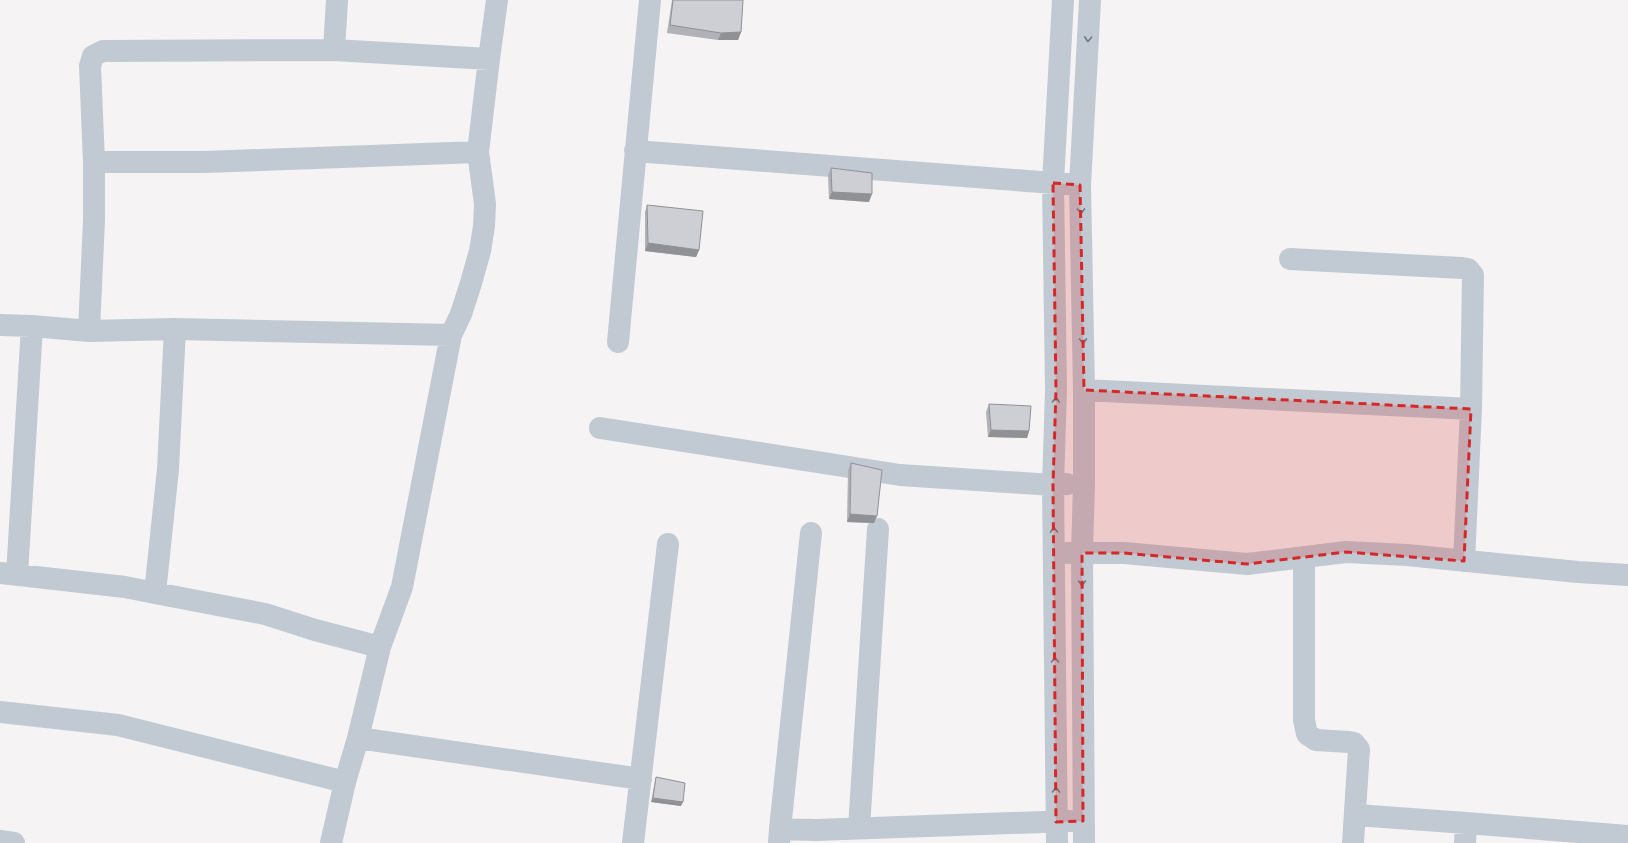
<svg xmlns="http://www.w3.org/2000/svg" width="1628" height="843" font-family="Jost,sans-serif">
  <rect width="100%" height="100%" fill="#f5f3f3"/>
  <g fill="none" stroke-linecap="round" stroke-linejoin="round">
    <path stroke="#c1cad2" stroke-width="22" d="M337,0L334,50L489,59
      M635,151L1067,184
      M94,162H205L478,152
      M1290,259L1462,268L1468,269L1473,275L1471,409L1464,561
      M0,325L32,326L89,331L175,329L451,335
      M89,331L94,220V162L90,66L93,56L103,51L334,50
      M618,342L650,0
      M1084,390L1471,409
      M600,428L900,475L1053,485L1067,484
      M1068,553H1124L1247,564L1346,552L1407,555L1578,572L1628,575
      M1304,557V720L1307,734L1316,740L1349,742L1354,743L1359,749L1353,843
      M0,573L125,587L155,593L265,614L315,630L380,647
      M17,575L32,326
      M155,593L168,469L175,329
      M0,712L118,725L345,782
      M358,738L641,779
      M1356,815L1466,823
      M859,828L878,529
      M780,829L811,533
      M0,841L14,843
      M331,843L345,782L358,738L380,647L402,587L451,335L461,314L471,283L480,251L484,226L485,204L478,152L489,59L497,0
      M633,843L668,544
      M779,843L780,829L816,830L1070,821
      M1057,843L1053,485L1056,390L1053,183L1063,0
      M1084,843L1082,553L1084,484V390L1080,185L1090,0
      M1465,843L1466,823L1628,836"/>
  </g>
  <path fill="#b0b2b7" d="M672,0H743L741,32L738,40H718L667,33Z
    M831,168L869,202L829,199L828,175Z
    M647,205L699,250L696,257L645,251V212Z
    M989,404L1029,431L1027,438L988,437L986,412Z
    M851,463L874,523L847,522L848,470Z
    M656,777L681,806L651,802L655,781Z"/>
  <path fill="#909195" d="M741,32L738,40H718L721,33Z
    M832,192L872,194L869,202L829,199Z
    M648,243L699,250L696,257L645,251Z
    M991,430L1029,431L1027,438L988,437Z
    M850,514L877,516L874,523L847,522Z
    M653,798L683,802L681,806L651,802Z"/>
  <path fill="#cdcfd5" stroke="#909195" d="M673,0H743L741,32L721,33L670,25Z
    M831,168L872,173V194L832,192Z
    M647,205L703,211L699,250L648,243Z
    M989,404L1031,406L1029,431L991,430Z
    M851,463L882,470L877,516L850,514Z
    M656,777L685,783L683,802L653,798Z"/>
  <defs><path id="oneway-chevron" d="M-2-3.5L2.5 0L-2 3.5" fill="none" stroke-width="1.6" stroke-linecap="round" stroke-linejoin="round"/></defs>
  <g stroke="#6e7983">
    <use href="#oneway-chevron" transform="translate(1088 39) rotate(93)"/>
    <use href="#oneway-chevron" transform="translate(1081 211) rotate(89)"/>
    <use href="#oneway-chevron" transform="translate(1083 341) rotate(89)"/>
    <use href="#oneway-chevron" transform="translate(1056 400) rotate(-88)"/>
    <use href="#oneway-chevron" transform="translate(1054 530) rotate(-91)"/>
    <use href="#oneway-chevron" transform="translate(1082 583) rotate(90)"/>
    <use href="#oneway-chevron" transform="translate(1055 660) rotate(-90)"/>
    <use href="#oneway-chevron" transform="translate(1056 790) rotate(-90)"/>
  </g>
  <path fill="#d62828" fill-opacity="0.2" stroke="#d62828" stroke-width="3" stroke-dasharray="8 5" stroke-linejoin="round" d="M1053,183L1080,185L1084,390L1471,409L1464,561L1346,552L1247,564L1124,553H1082L1083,821L1056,822L1053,485L1056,390Z"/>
</svg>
